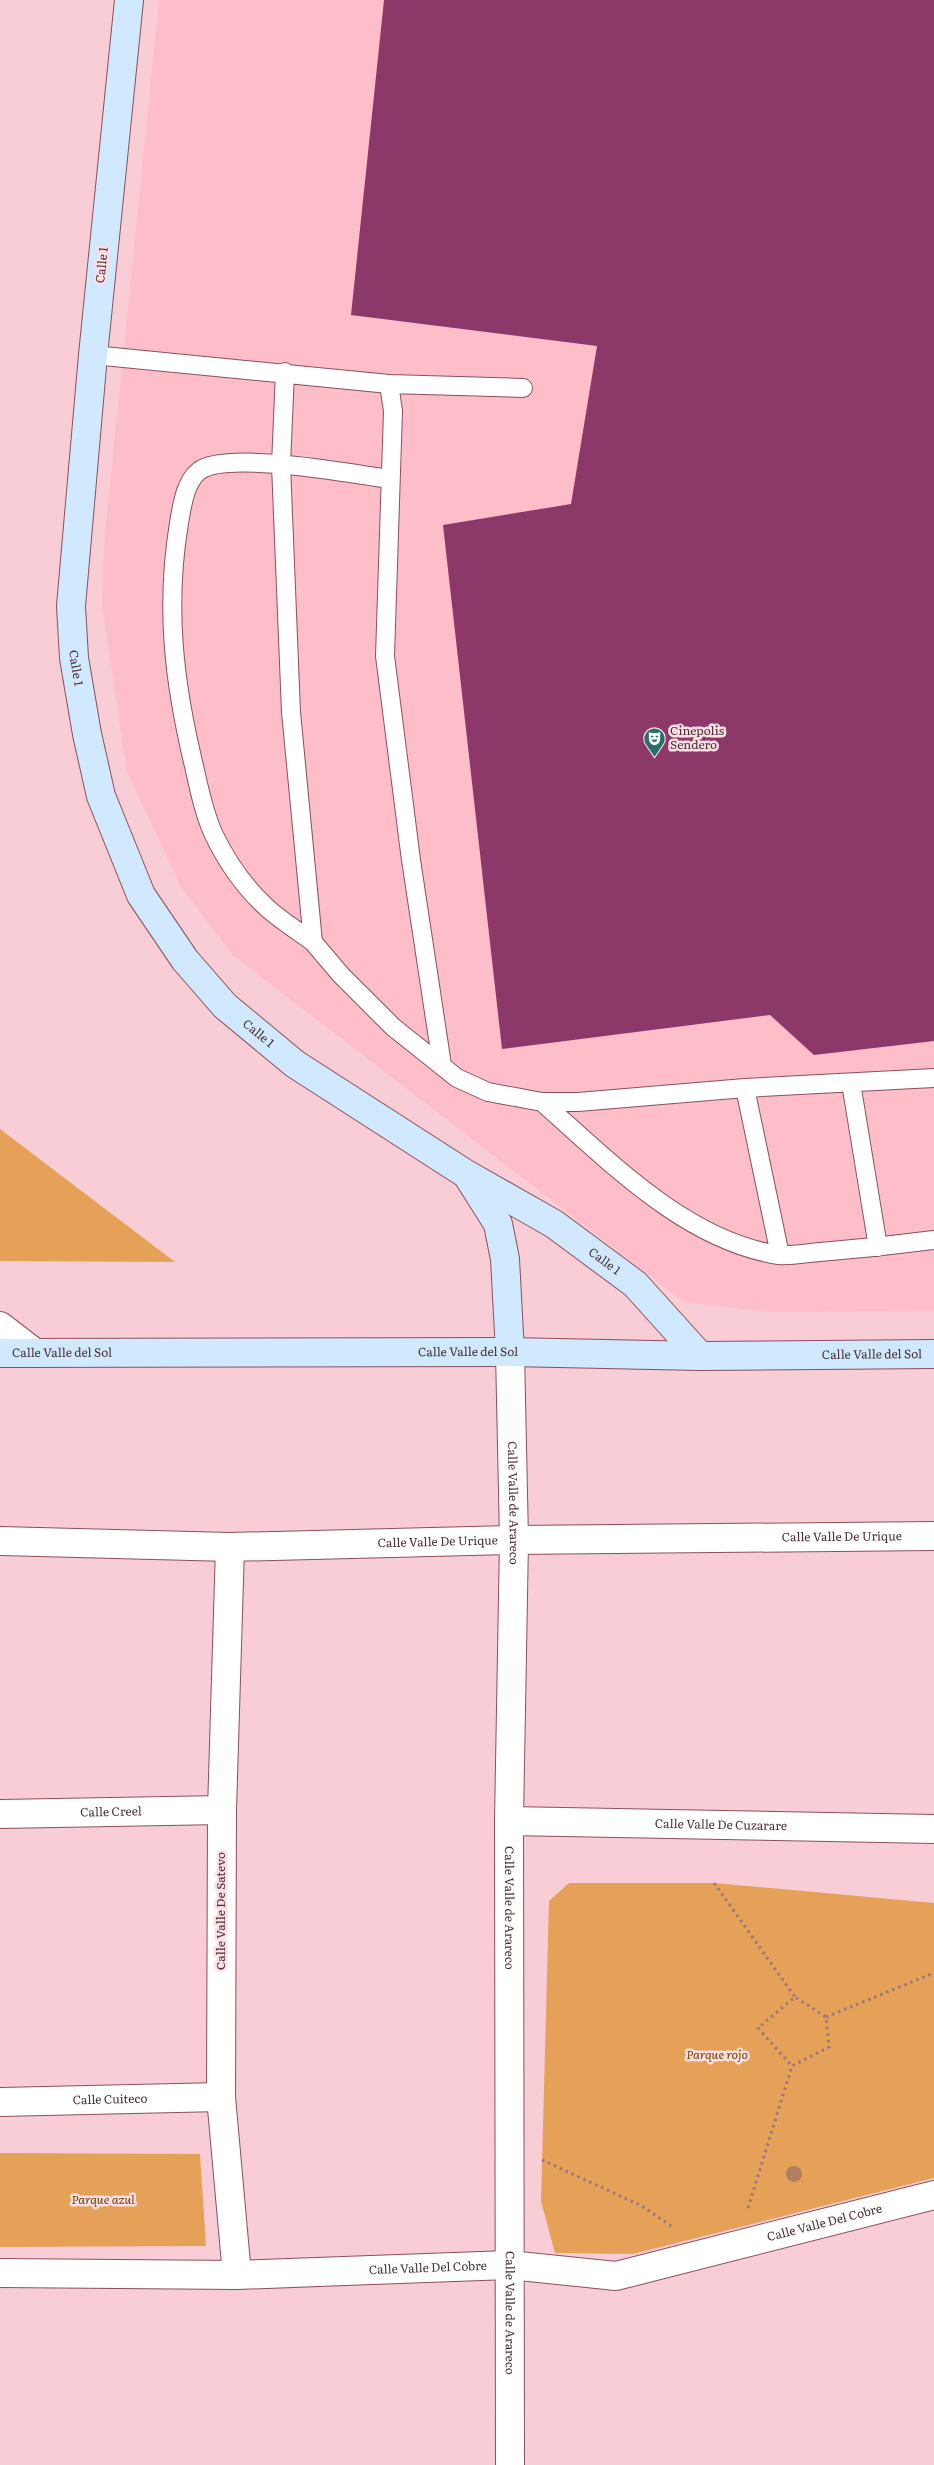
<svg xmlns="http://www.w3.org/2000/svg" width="934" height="2465" font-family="Literata,serif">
  <rect width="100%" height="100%" fill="#f9cdd5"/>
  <path fill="#fdbec9" d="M159,0H934V1311L771,1312L684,1302L233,955L181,887L127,772L102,605L104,545Z"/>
  <path fill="#e5a157" d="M0,1129L175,1262L0,1261Z
    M569,1883H714L934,1903V2178L633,2254L555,2253L541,2201L549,1901Z
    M0,2153L200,2154L206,2246L0,2247Z"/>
  <path fill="#8c3869" d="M384,0H934V1041L814,1055L770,1015L502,1049L443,525L571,504L597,346L351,315Z"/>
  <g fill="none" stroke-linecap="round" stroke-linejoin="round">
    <defs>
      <path id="lane" d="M93,355L389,384L393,411L385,656L411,860L442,1065
        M285,372L281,465L291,712L313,942L341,975L393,1027L457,1078L488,1092L542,1102H578L745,1088L934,1078
        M389,384L523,388
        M313,942C297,930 278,919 264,905C244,886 226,860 214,835C204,814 199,788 194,766C174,683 165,608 179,523C182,506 185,482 199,471C226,450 353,474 390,479
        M851,1083L878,1247
        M745,1088L780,1255
        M542,1102C609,1161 686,1241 779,1255C791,1256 807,1253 820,1252C858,1249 896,1245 934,1240"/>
      <g id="street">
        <path d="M0,1326L35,1353"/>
        <path id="s1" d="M510,1352L514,1540L509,1821L510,2465"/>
        <path id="s2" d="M0,1541L230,1547L514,1540L934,1536"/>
        <path d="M230,1547L222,1810L221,2097L237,2275"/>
        <path id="s3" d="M0,1814L222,1810"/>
        <path id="s4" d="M509,1821L934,1829"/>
        <path id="s5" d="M0,2102L221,2097"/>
        <path id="s6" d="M0,2273L237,2275L509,2265L616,2276L934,2195"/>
      </g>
      <g id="secondary">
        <path id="s7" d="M129,0L93,355L71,606L74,658L87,734L101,796L141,895L185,960L225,1006L295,1064L466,1174L554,1224L635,1284L700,1356"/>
        <path d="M469,1178L498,1224L505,1259L510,1352"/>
        <path id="s8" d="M0,1353L510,1352L700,1356L934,1354"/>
      </g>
    </defs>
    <use href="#lane" stroke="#8c4f5c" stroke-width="20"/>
    <use href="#street" stroke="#8c4f5c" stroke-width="30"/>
    <use href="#secondary" stroke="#8c4f5c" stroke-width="30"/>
    <path stroke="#9a777e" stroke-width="3" stroke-dasharray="2.5 4" stroke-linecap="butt" d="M714,1883L795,1997
      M826,2017L934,1973
      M542,2160L642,2206L674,2228
      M748,2208L792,2066L829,2047L826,2017L795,1997L758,2028L792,2066"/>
    <use href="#lane" stroke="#fff" stroke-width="18"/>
    <use href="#street" stroke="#fff" stroke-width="28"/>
    <use href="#secondary" stroke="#d0e9fe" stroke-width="28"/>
  </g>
  <circle fill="#ad8060" cx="794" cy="2174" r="8"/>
  <defs>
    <symbol id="theatre-pin" viewBox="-11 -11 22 30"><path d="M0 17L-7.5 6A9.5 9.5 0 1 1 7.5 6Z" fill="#28706a" stroke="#fcdfe4"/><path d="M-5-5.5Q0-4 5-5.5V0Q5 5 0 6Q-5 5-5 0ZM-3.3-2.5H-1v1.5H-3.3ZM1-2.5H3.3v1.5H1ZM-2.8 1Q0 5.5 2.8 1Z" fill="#fff"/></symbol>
  </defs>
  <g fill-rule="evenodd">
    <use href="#theatre-pin" x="642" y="726" width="25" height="34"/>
  </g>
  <g text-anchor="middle" stroke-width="5" stroke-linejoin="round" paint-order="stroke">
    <g font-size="12" fill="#4b2f35" stroke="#fcdfe4">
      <text transform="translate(102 265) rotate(-84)" y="4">Calle 1</text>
      <text dy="4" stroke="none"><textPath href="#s7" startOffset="671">Calle 1</textPath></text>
      <text dy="4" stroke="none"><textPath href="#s7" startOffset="1091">Calle 1</textPath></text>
      <text dy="4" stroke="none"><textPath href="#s7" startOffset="1506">Calle 1</textPath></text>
      <text dy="4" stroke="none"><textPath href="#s8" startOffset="62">Calle Valle del Sol</textPath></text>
      <text dy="4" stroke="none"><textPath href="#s8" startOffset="468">Calle Valle del Sol</textPath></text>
      <text dy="4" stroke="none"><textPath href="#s8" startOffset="872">Calle Valle del Sol</textPath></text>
      <text dy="4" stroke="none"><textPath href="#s1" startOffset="151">Calle Valle de Arareco</textPath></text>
      <text dy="4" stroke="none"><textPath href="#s2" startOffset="842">Calle Valle De Urique</textPath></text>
      <text dy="4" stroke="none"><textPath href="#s2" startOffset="438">Calle Valle De Urique</textPath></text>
      <text dy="4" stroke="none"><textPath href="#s3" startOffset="111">Calle Creel</textPath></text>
      <text dy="4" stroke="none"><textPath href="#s4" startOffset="212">Calle Valle De Cuzarare</textPath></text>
      <text dy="4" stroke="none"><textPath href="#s1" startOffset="556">Calle Valle de Arareco</textPath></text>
      <text transform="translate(221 1911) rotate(-90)" y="4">Calle Valle De Satevo</text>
      <text dy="4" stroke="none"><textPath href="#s5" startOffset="110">Calle Cuiteco</textPath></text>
      <text dy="4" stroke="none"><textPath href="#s6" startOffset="832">Calle Valle Del Cobre</textPath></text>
      <text dy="4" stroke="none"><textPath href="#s6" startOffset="428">Calle Valle Del Cobre</textPath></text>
      <text dy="4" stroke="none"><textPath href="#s1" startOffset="961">Calle Valle de Arareco</textPath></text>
    </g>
    <g font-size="12" fill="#4b2f35" stroke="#fcdfe4" text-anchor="start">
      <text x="670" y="735">Cinepolis<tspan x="670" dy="14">Sendero</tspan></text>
    </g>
    <g font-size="12" font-style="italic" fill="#6f4100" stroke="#fcdfe4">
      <text x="717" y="2059">Parque rojo</text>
      <text x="103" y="2204">Parque azul</text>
    </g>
  </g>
</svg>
